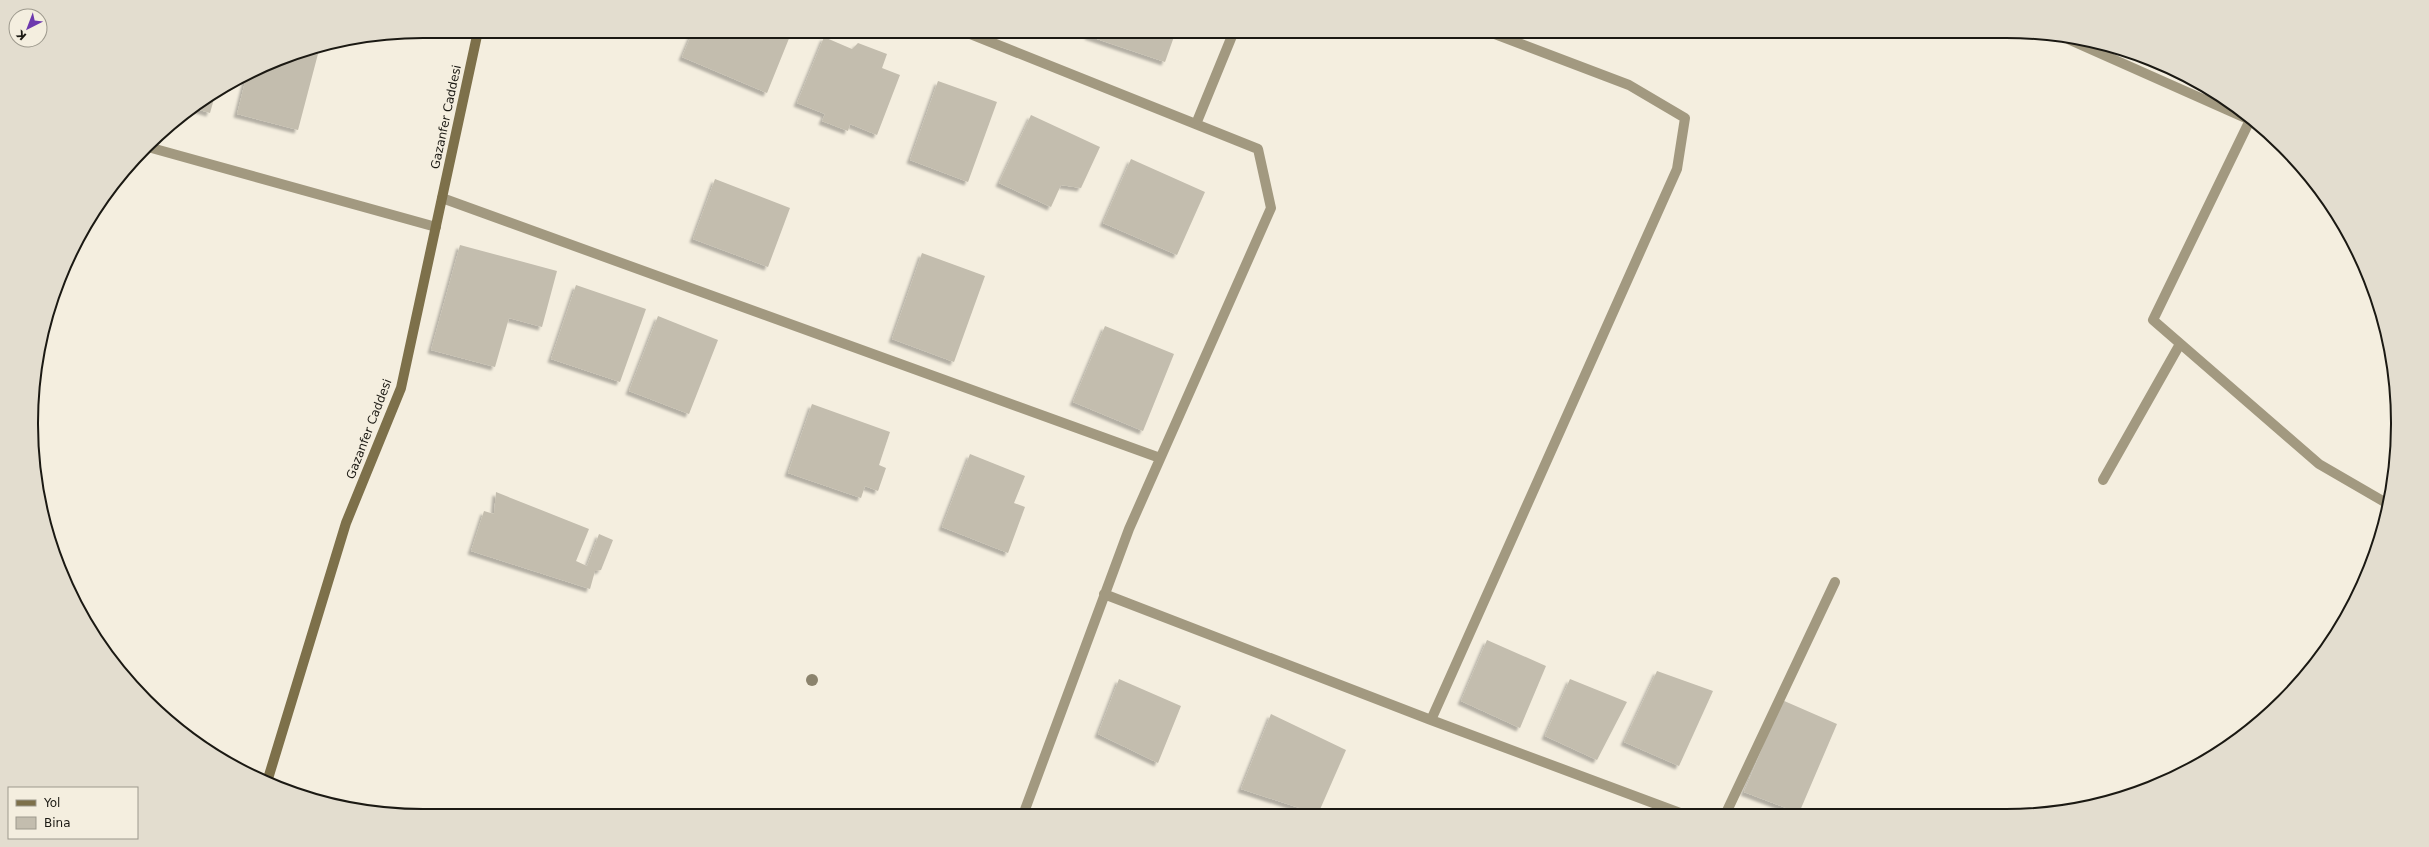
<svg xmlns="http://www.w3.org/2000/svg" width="2429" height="847" font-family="'DejaVu Sans',sans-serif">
  <defs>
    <filter id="shadow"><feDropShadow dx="-3.5" dy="3.5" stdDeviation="1" flood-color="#0004"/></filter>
  </defs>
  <rect width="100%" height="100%" fill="#f4eedf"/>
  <path fill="#c3bdae" filter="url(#shadow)" d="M693,31H792L767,93L682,57Z
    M1090,31H1176L1165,62L1088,36Z
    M824,37L852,49L858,43L887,54L882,68L900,75L877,135L850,124L848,131L822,121L825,114L797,103Z
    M313,49L319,50L298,130L237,114L247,74L274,61Z
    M938,81L997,102L968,182L910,160Z
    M216,92L210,113L193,108L196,106Z
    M1031,115L1100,147L1081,188L1061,185L1051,207L999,183Z
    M1131,159L1205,192L1177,255L1103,223Z
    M715,179L790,208L768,267L693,239Z
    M460,245L557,271L542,327L509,318L495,367L431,350Z
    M922,253L985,276L954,362L892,339Z
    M576,285L646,309L620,382L551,359Z
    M658,316L718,340L689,414L629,391Z
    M1105,326L1174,354L1143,431L1073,402Z
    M812,404L890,432L879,465L886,468L878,491L865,486L861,498L788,473Z
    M970,454L1025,476L1014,503L1025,507L1008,553L942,527Z
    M496,492L589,529L576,561L587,566L599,534L613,540L601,570L595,571L590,589L471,551L484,511L494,514Z
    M1487,640L1546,666L1520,728L1461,701Z
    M1657,671L1713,691L1679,766L1624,742Z
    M1119,679L1181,706L1158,763L1098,734Z
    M1570,679L1627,702L1597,760L1545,736Z
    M1782,700L1837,724L1799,813L1744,792Z
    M1271,714L1346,750L1318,814L1241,789Z"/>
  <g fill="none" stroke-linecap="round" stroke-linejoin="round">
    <path stroke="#a29980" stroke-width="10" d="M963,31L1258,149L1271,208L1129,529L1023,815
      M2070,40L2250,120
      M2251,118L2153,320L2319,464L2388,504
      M1196,124L1234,31
      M148,147L436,227
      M442,198L1160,458
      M2103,480L2180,344
      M1104,594L1431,720L1680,813
      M1431,720L1677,169L1685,118L1629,85L1487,31
      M1726,813L1835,582"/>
    <path stroke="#7d704a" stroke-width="10" d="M267,782L346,523L401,388L478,31"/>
  </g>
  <circle fill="#8b836d" cx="812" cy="680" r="6"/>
  <g text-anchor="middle" stroke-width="4" stroke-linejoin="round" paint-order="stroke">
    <g font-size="12" fill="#1b1913" stroke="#f4eedf">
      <text transform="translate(446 117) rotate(-78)" y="4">Gazanfer Caddesi</text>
      <text transform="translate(369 429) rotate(-69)" y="4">Gazanfer Caddesi</text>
    </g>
  </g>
  <path d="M0 0H2429V847H0ZM423 38H2006A385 385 0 0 1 2391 423V424A385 385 0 0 1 2006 809H423A385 385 0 0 1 38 424V423A385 385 0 0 1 423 38Z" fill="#e3ddcf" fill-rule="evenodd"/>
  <path fill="none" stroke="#1b1913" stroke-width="2" d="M423 38H2006A385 385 0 0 1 2391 423V424A385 385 0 0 1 2006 809H423A385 385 0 0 1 38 424V423A385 385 0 0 1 423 38Z"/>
  <rect x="8" y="787" width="130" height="52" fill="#f4eedf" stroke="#9d998d"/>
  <rect x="16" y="800" width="20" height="6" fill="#7d704a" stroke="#9d998d"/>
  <text x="44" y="807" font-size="12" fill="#1b1913">Yol</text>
  <rect x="16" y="817" width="20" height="12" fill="#c3bdae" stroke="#9d998d"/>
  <text x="44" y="827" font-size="12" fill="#1b1913">Bina</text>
  <g transform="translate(28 28) rotate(222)"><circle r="19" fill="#f4eedf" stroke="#9d998d"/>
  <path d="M0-3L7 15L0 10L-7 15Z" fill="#6d38ae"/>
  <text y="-6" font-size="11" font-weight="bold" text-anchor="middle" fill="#1b1913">K</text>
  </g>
</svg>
